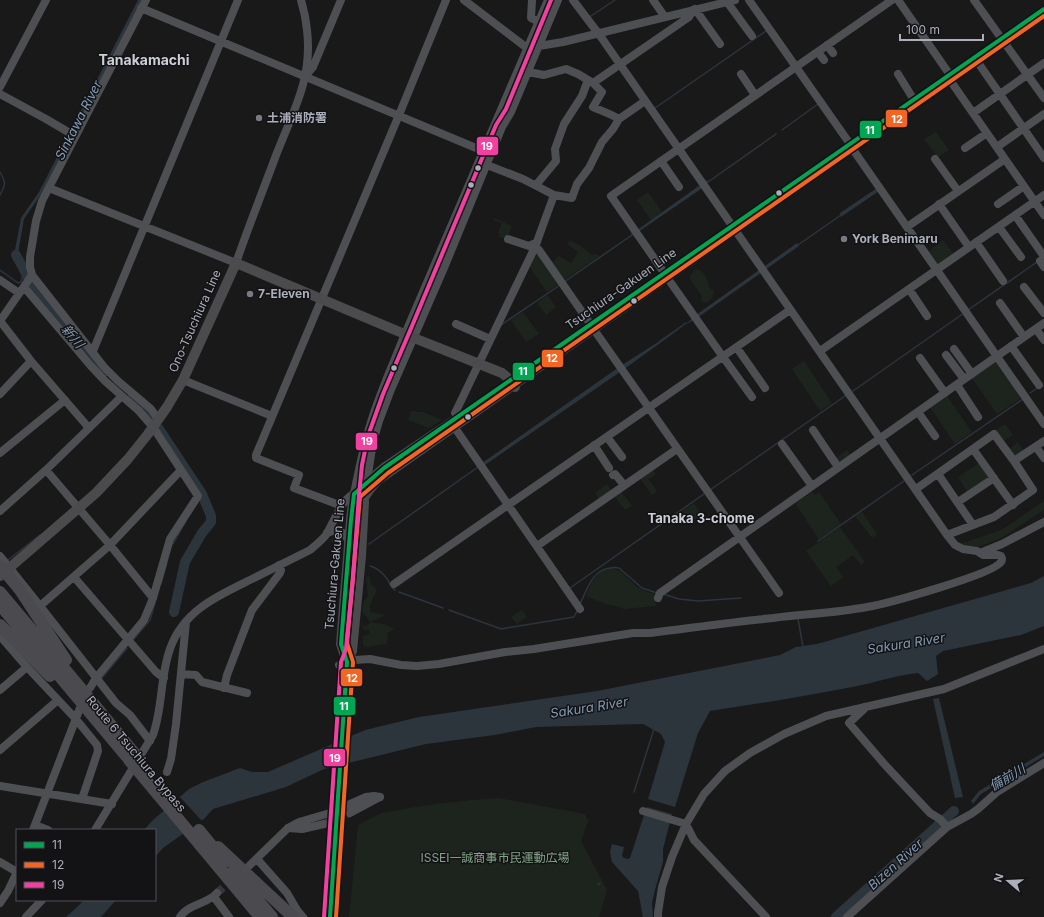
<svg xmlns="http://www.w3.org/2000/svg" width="1044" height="917" font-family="Inter,'Noto Sans JP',sans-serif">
  <rect width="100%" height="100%" fill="#19191a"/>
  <path fill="#1d241e" d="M936,132L949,150L938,157L924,139Z
    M648,192L662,212L651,220L637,200Z
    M494,218L512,226L507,239L499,237L500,234L498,233L502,223L493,220Z
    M943,240L953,253L937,265L927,252Z
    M570,241L581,246L592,255L597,254L599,256L564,280L552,263L559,256L571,263L578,252L567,244Z
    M536,252L559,284L547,292L529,266Z
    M696,269C706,271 707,280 710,289L714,290C714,297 709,306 701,301L702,296L690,279C690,274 692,272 696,269Z
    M547,295L556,307L546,315L537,303Z
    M523,312L539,334L526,342L511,320Z
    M997,359L1023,397L997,414L971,377Z
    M804,361L832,403L820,411L792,369Z
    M947,396L972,432L955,444L930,407Z
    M411,411L423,412L442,420L429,428L408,420Z
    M1005,424L1013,435L1003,441L996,430Z
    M1018,442L1025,452L1015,458L1009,449Z
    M847,450L851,456L839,465L835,459Z
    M980,462L990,477L968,493L958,477Z
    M652,469L656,474L648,479L657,491L652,495L640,478Z
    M607,484L612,492L600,500L595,493Z
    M621,491L632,506L625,510L614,496Z
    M812,492L815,495L819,492L841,524L819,539L796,505L797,502Z
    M1044,501V510L1003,537L978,547L964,545L960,543H964L1003,529Z
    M694,503L702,515L691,522L682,511Z
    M862,512L877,534L872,538L855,516Z
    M840,527L865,562L861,565L853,555L836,567L843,577L831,586L806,551Z
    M336,535C344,538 342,545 342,552L330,540Z
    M608,568C623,568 627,579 637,587C643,591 649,592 655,594L656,606L624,609L616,606L606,604L586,596C591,583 595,574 608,568Z
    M369,575L371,584L376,589C376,597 369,602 370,610L371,612L384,615V616L370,622L367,617L363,614L362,610L364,600C369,597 368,594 367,589C367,585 367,582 366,578Z
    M522,610L527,617L517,624L511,617Z
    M371,622L384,624L395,629L388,632L387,644L367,647L363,645V636L370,634L369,630V629L364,630L362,625L363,624L365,627Z
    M499,798L585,814L588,821L581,841L607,890L599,917H349L358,825L381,813L428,805L472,800Z"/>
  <path fill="#2c343c" d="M138,0H142L42,193L24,219L18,254L19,259L24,265L22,268L17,262L14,255L21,218L39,192Z
    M707,180L708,183L701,189L641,230L633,236L631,233L640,228Z
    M877,188L879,191L841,217L840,213Z
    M797,243L799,246L697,318L685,325L620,372L479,469L482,463L622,365L685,325L696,315Z
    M1044,576V626L1021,635L943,651L936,656L938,674L927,681L918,673C896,675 875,683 852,687C805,696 757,704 710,711L698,733L675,807L648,799L665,742L661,734L643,724L536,727L495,735L426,744L324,769L286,787L213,809L204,819L163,848L155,857V830H144L153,820L189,789L203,782L240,768L252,772H268L365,730L419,717L597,691L780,655L796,647L817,644L1031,583Z
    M939,698L963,797L955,798L933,699Z
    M1044,752V756L981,794L973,804L971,801L979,791Z
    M647,807L672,814L663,849V862L655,890L652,903L653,917H643L638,891L612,862L610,852L612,844L624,847L622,856L624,858L628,859L630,858L644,815Z
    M84,900H116L101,917H66L75,909Z"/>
  <path fill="#19191a" d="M350,734L348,765L332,769L334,741Z
    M179,796L203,822L185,835L164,809Z"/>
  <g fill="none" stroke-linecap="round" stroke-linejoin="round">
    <path stroke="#2c343c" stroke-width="1.5" d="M591,16L615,0
      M655,108L766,31
      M782,130L818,104
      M0,172C6,183 6,184 0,195
      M708,182L776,134
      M798,245L841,215
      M0,270L18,283L21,282L24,269
      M564,282L632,235
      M968,310L1037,262
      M501,325L560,285
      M660,341L686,323
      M853,391L964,313
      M1030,393L1039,387
      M912,475L1023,399
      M710,490L845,396
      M818,541L904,481
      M173,544L186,521
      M369,544L478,467
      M8,560L40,535
      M370,566C378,568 383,573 388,580C390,584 390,587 395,590
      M161,584L167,563
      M570,588L704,494
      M399,592L443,608
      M663,594L679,599L698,601L741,598
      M580,604C587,590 592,570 610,568C614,567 615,567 619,568L642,588L657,593
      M449,610L493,626L501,629L574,617L577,611
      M798,619L803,647
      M133,640L150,620L155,603
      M101,679L127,648
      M634,792L654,729
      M598,885L600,883"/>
    <path stroke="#2c343c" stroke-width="10" d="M16,255C18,260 22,264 24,270C27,275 29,280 32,285L84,349L104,372
      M132,398L142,406L153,420
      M159,429L202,494L211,516V522L202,533L185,562L174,612
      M836,917L954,811"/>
    <path stroke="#36373a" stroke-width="8" stroke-dasharray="8 4" stroke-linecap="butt" d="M324,824L350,813
      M217,893L233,879"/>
    <path stroke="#4d4f53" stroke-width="8" d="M146,0L42,201L36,221L30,257V267L32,275L104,367L118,381L151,409L158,419
      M464,0L527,48L563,42L735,0
      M532,0L531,18L539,22
      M653,0L665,17
      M749,0L850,144
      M898,0L950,75L952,83L1044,215
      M974,0L1044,98
      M727,2L752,36
      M141,8L488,153
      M695,9L720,44
      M827,45L833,53
      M818,52L824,60
      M979,64L1044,158
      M528,72L544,75L566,69L578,74L593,83L689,17L693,10
      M741,74L755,95
      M898,74L914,100
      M306,75L313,67L341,0
      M593,83L602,92L593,107C602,111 611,114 619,119
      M0,87L46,0
      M0,94L46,119L75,136
      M973,113L1044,63
      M997,147L1044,114
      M965,148L987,133
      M854,151L1044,424
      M935,159L958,191
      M661,161L679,187
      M536,185L556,161L555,149L564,124L582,96L588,80
      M49,188L236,263C248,228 262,193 275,158C292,113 313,80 307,30C306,20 304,10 301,0
      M554,195L572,198L577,184L589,168L602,142L613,129L619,119L645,101
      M939,204L969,247
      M998,204L1024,186
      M1015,215L1043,255
      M907,227L1005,159
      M999,227L1021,257
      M508,239L529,246L537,242
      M976,242L1003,281
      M535,247L539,250L589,322
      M1040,261L1044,267
      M665,274L611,196L892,0
      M0,280L19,293
      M671,283L723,357L752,397
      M24,287L90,365L105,381L139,411L153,427L198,496L170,539L153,598L144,620L96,678L90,688
      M1024,287L1044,313
      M909,289L927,316
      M1000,303L1024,337
      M0,321L31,361L89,428
      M0,321L32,275
      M456,324L490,339
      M1036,329L1044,340
      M597,334L779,593
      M1011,346L1039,385
      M737,348L765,388
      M954,349L972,374
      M93,351L238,0
      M820,351L1044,195
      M946,355L964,379
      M920,358L945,393
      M183,380L272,416
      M957,385L978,417
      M0,394L31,361
      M918,412L935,436
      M458,418L455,413L457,409L535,247L554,195L523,179L482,163
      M455,428L580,609
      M813,430L838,467
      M607,437L622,457
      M782,444L812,486
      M594,445L609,468
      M1036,447L1044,458
      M973,449L1013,505
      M0,453L65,400
      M1014,461L1044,441
      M46,470L110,545L153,598
      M938,474L973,525
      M613,475L615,474L624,485
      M366,487L371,455L374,438L379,421L390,392L444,268L502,127L511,112L558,0
      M916,489L994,434L1014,461L1033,490L994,517L947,535
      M354,494C359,469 364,443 372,419C381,390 394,362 405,334L548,0
      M958,502L994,478
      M342,506L294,488L299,475L256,458V455L399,115L446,0
      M0,511L46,470L122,396
      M327,533C338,528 345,531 349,543
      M537,546L677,449
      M980,553L1002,544L1044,522
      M0,556L40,606L116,703L130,715L150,741
      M74,577L156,672L164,678
      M394,584L790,310
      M658,598L660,593L1044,323
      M40,606L110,545L181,470
      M0,636L27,667L75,718L97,745L98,751L82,799
      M339,665L355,660L370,659L401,665L417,666L439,664L505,652L534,649L633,633H650C691,628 732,622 773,618C804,614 836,613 867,607C886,604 994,574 1001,562C1003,559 1002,558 1001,556L998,555H983L977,551L963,549L955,545L947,535L601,37L573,0
      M181,674L196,675L202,682L247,693
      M224,688L227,675L252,610L280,573L281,570L279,565
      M0,690L27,667
      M865,707L864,709L849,723L886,766L930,813L940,819L947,827
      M0,750L58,700
      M167,772L171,759L176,724L186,622
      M0,786L112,804
      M643,811L686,824L694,840L766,917
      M350,813L380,797
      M35,825L48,830
      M288,828L302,829L324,824
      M33,830L80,708
      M95,830L153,735C163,707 160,676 170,649C183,611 217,596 250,580C270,570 290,560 310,550C316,545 321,541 326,535C333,524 343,495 357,493
      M257,859L287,893L297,910L303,917
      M0,862L17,872
      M249,866L288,828L299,822L330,813L366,797L374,796L380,797
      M214,897L229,917
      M0,903L8,891L17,872
      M26,917L42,900
      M180,917C188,904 208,904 217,893
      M658,917V913L662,887L672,857L686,824L704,794L725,771L750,753L784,734L826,716L944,689L1044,649
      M847,917L947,827L971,814L978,809L997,792L1044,763"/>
    <path stroke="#4b4b4e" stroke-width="10" d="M0,576L96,493L128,459L148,434L167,407L183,380L236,263L414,338L502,373L508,378L515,387
      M347,662L341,644L351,520L354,494L384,468L454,421
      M347,662L352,651L361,556L364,502
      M330,917L347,657"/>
    <path stroke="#4b4b4f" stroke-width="12" d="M0,566L20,590L66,660
      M0,592L84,692L135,754
      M0,605L126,756
      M0,625L50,676
      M218,847L293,917
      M220,869L260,917
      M233,871L272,917"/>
    <path stroke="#4b4b4e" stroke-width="10" d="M353,573C354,551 354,520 363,500C367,492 372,486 378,480L826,165L1044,14"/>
    <path stroke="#4b4b4f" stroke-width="12" d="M129,760L220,869
      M199,830L225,862"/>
    <defs>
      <path id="bus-1" d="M330,917L347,662L341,644L351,520L354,494L384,468L1044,9"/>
      <path id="bus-2" d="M336,917L353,662L347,643L360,497L388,473L1044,16"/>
      <path id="bus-3" d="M324,917L341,662L346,649L347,638L353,579L359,495L362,465L368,436L383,394L412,326L496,125L506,109L551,0"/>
    </defs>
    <use href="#bus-1" stroke="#131316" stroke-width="7"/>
    <use href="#bus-2" stroke="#131316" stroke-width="7"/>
    <use href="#bus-3" stroke="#131316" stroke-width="7"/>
    <use href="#bus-1" stroke="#00a651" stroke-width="4"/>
    <use href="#bus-2" stroke="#f26522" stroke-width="4"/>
    <use href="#bus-3" stroke="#f240a1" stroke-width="4"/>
  </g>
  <g fill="#787a82" stroke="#131316" stroke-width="1.5">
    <circle cx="259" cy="118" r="4"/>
    <circle cx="844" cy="239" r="4"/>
    <circle cx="250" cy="294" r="4"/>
  </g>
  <g fill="#abafba" stroke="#131316" stroke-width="1.5">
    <circle cx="478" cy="168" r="3.5"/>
    <circle cx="471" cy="185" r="3.5"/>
    <circle cx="779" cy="193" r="3.5"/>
    <circle cx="634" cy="301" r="3.5"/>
    <circle cx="394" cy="368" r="3.5"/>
    <circle cx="468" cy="417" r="3.5"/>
  </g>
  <g text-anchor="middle" stroke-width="3" stroke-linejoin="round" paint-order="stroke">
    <g font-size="12" font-weight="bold" fill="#abafba" stroke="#131316" text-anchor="start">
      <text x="267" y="122">土浦消防署</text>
      <text x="852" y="243">York Benimaru</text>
      <text x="258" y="298">7-Eleven</text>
    </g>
    <g font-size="12" fill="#abafba" stroke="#131316">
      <text transform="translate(621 289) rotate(-35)" y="4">Tsuchiura-Gakuen Line</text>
      <text transform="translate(195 321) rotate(-66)" y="4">Ono-Tsuchiura Line</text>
      <text transform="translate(335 564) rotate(-85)" y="4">Tsuchiura-Gakuen Line</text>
      <text transform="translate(136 754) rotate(50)" y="4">Route 6 Tsuchiura Bypass</text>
    </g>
    <g font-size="12" fill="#82a585" stroke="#131316">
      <text x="495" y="862">ISSEI一誠商事市民運動広場</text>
    </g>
    <g font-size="13" font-style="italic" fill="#829cb5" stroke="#131316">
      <text transform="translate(78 120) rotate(-63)" y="5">Sinkawa River</text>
      <text transform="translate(73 336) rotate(50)" y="5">新川</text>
      <text transform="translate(906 643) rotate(-9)" y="5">Sakura River</text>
      <text transform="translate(589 707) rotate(-9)" y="5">Sakura River</text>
      <text transform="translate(1007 777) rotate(-31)" y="5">備前川</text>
      <text transform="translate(895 864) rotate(-42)" y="5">Bizen River</text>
    </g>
    <g font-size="13" font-weight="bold" fill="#ccced6" stroke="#131316">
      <text x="701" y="523">Tanaka 3-chome</text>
    </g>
    <g font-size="14" font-weight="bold" fill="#ccced6" stroke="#131316">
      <text x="144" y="65">Tanakamachi</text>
    </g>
  </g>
  <g stroke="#131316" stroke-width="1.5">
    <rect x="885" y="109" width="23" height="19" rx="4" fill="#f26522"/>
    <rect x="859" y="120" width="23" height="19" rx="4" fill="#00a651"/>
    <rect x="476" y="136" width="23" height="20" rx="4" fill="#f240a1"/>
    <rect x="541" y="349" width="23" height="19" rx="4" fill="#f26522"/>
    <rect x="512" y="362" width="23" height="19" rx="4" fill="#00a651"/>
    <rect x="355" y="432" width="23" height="19" rx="4" fill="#f240a1"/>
    <rect x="340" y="668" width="23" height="19" rx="4" fill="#f26522"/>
    <rect x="333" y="696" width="23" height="20" rx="4" fill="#00a651"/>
    <rect x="323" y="748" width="23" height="19" rx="4" fill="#f240a1"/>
  </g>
  <g font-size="11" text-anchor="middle" font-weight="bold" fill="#fff">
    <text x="897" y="123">12</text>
    <text x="870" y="134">11</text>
    <text x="487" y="150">19</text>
    <text x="552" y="362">12</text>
    <text x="523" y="375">11</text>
    <text x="367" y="445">19</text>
    <text x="352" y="682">12</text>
    <text x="344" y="710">11</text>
    <text x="335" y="762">19</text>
  </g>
  <rect x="16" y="829" width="140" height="72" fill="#131316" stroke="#505158"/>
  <rect x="24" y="842" width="20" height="6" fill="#00a651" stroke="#505158"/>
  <text x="52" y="849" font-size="12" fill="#abafba">11</text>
  <rect x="24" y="862" width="20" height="6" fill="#f26522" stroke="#505158"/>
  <text x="52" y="869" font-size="12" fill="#abafba">12</text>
  <rect x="24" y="882" width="20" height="6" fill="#f240a1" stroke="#505158"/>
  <text x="52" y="889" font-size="12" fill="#abafba">19</text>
  <g transform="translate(1008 881) rotate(289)" stroke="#131316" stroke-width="3" paint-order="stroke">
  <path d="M0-3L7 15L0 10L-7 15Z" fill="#abafba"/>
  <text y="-6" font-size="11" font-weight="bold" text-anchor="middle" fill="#abafba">N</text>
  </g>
  <path d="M900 34v6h83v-6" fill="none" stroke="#abafba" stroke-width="2"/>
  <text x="906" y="34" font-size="12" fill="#abafba" stroke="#131316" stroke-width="3" paint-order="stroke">100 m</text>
</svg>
